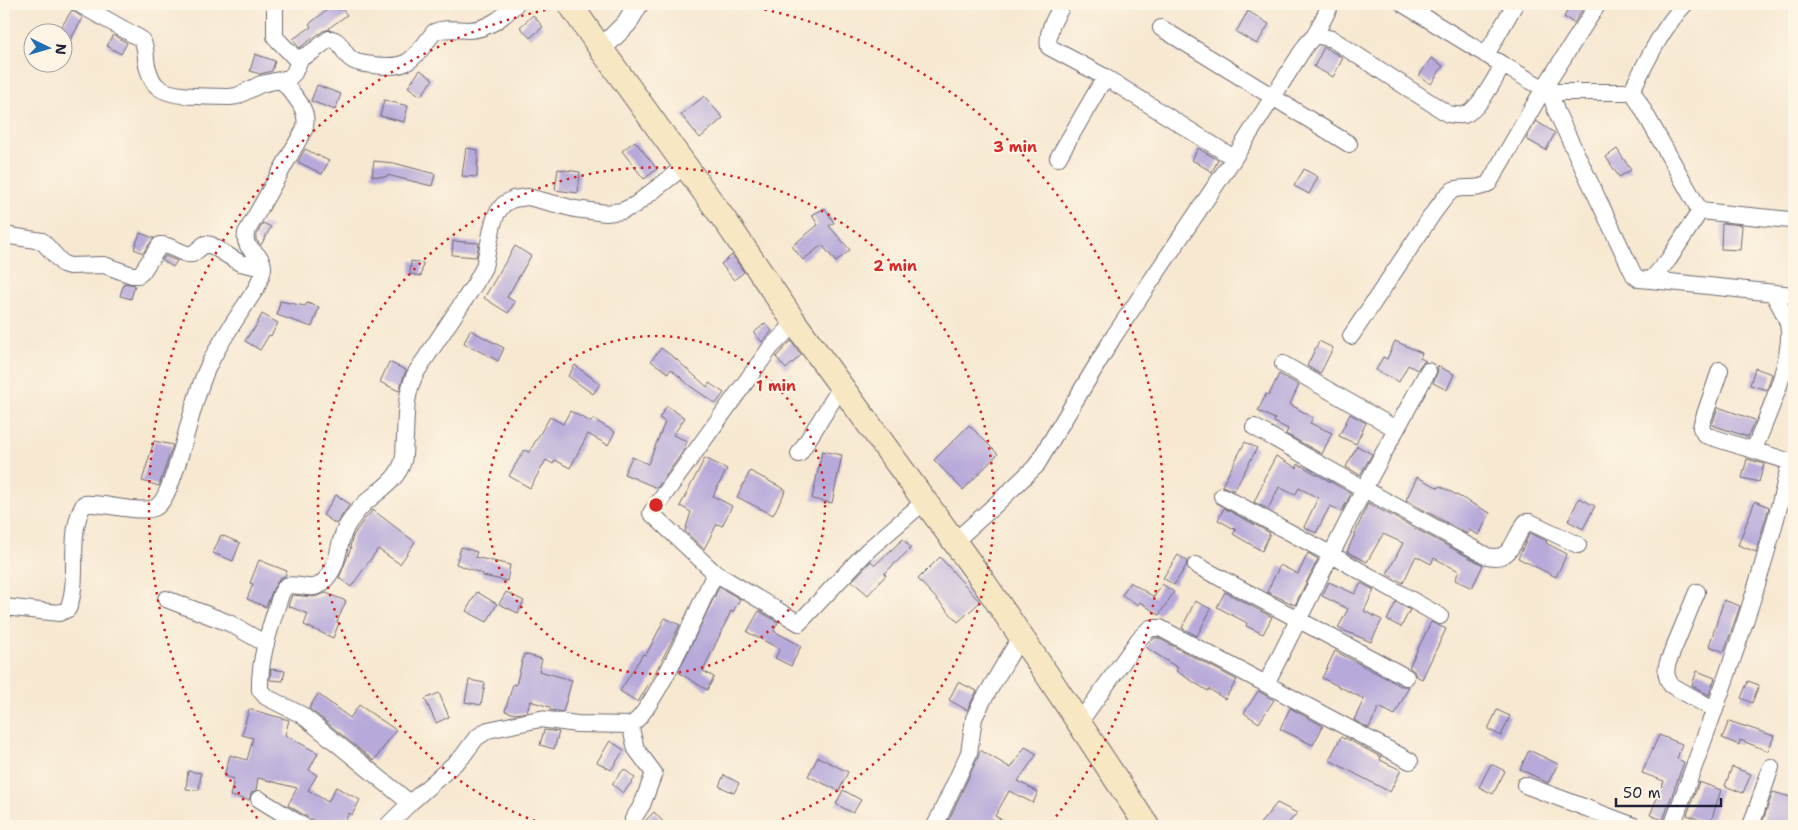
<svg xmlns="http://www.w3.org/2000/svg" width="1798" height="830" font-family="'Shantell Sans',sans-serif">
  <rect width="100%" height="100%" fill="#fcf5e5"/>
  <filter id="ink" filterUnits="userSpaceOnUse"><feTurbulence type="fractalNoise" baseFrequency=".02" numOctaves="2"/><feDisplacementMap in="SourceGraphic" scale="10" xChannelSelector="R" yChannelSelector="G"/><feConvolveMatrix kernelMatrix="1 2 1 2 8 2 1 2 1" color-interpolation-filters="sRGB"/></filter>
  <filter id="wash" filterUnits="userSpaceOnUse"><feTurbulence type="fractalNoise" baseFrequency=".0096" numOctaves="4" result="noise"/><feDisplacementMap in="SourceGraphic" scale="20" xChannelSelector="R" yChannelSelector="G"/><feGaussianBlur stdDeviation="1.12" result="paint"/><feColorMatrix in="noise" values="0 0 0 0 0 0 0 0 0 0 0 0 0 0 0 0 0 1.4 0 .05"/><feComposite in="paint" operator="in"/></filter>
  <g filter="url(#wash)">
    <rect width="100%" height="100%" fill="#f7e8d1"/>
    <g id="blocks">
      <path fill="#b7aada" d="M322,4H338L347,15L329,28L330,29L323,31L299,48L293,39L311,27L309,24L327,10Z
        M1571,4L1583,9L1574,23L1564,17Z
        M72,10L83,18L62,54V26Z
        M1248,11L1269,24L1257,44L1236,32Z
        M533,15L543,27L530,38L520,27Z
        M113,35L127,43L121,54L107,46Z
        M1324,47L1343,58L1333,77L1314,67Z
        M255,54L275,61L272,71L260,74L250,71Z
        M1431,58L1443,66L1431,84L1419,76Z
        M420,70L433,79L421,96L408,87Z
        M317,85L341,94L335,110L311,101Z
        M704,96L723,118L700,138L681,115Z
        M384,100L408,106L404,122L380,116Z
        M1536,121L1555,133L1546,150L1526,139Z
        M635,141L657,169L644,179L622,151Z
        M466,148L478,150L477,177L462,176Z
        M1198,148L1218,160L1212,172L1192,160Z
        M305,149L329,161L322,174L298,162Z
        M1617,149L1631,170L1619,177L1606,157Z
        M374,161L394,163L435,174L432,186L387,175L386,177L372,176Z
        M558,169L580,172L578,193L555,190Z
        M1304,169L1318,177L1309,194L1294,186Z
        M825,208L834,223L829,226L850,250L836,262L822,245L803,260L792,246L818,225L812,215Z
        M263,223L271,227L261,245L256,240V236Z
        M1722,223L1742,225L1740,250L1721,249Z
        M140,233L154,238L143,253L134,249Z
        M453,241L479,243L476,257L452,255Z
        M515,246L531,256L507,297L515,302L508,313L484,298Z
        M732,255L744,272L734,280L721,264Z
        M165,256L177,261L173,267L162,260Z
        M411,261L423,263L421,276L410,274Z
        M124,283L135,285L131,299L120,296Z
        M280,301L305,306L307,303L319,307L312,327L277,315Z
        M262,314L278,323L271,336L269,335L260,350L245,341L252,330L253,331Z
        M765,323L772,331L762,342L754,333Z
        M470,330L504,348L498,361L464,343Z
        M791,341L801,355L786,369L776,357Z
        M1319,341L1333,348L1320,374L1307,366Z
        M1395,341L1422,353L1420,358L1426,361L1422,363L1417,370L1408,365L1399,382L1376,370L1383,357L1387,359Z
        M661,348L676,359L707,387L709,383L724,393L716,404L690,386L671,369L668,373L651,361Z
        M389,362L406,370L399,391L380,382Z
        M575,365L600,384L593,394L568,376Z
        M1437,366L1454,374L1447,390L1433,383L1438,371Z
        M1755,368L1772,374L1767,390L1750,385Z
        M1279,374L1299,385L1290,404L1313,418L1310,423L1332,433L1322,454L1286,434L1288,429L1274,422L1275,419L1258,411L1266,394L1269,395Z
        M667,406L685,418L673,435L687,441L682,453L657,488L624,474L632,457L648,464L665,422L659,418Z
        M1718,407L1755,420L1748,437L1712,425Z
        M570,411L591,422L593,419L615,432L608,445L588,434L570,468L555,460L553,464L546,460L530,488L509,476L524,450L529,452L550,417L563,424Z
        M1350,414L1366,423L1356,444L1339,436Z
        M969,425L998,454L963,490L934,460Z
        M154,441L173,445L159,486L142,481Z
        M1245,442L1257,448L1234,491L1222,486Z
        M1357,446L1372,454L1360,475L1346,467Z
        M822,451L842,455L832,503L812,499Z
        M1276,456L1297,468L1298,464L1351,493L1342,511L1330,506L1316,533L1304,527L1318,498L1299,488L1295,495L1279,487L1268,509L1254,502L1264,481L1263,480Z
        M705,458L727,469L713,496L732,506L722,526L717,524L704,549L685,531L691,512L680,506Z
        M1747,459L1764,464L1759,482L1742,478Z
        M750,471L786,490L773,515L737,497Z
        M1417,477L1439,488L1440,486L1490,513L1479,535L1469,530L1467,534L1406,500Z
        M336,495L350,504L336,524L323,515Z
        M1579,498L1595,506L1583,529L1568,521Z
        M1755,501L1769,507L1756,552L1738,545Z
        M1368,503L1483,565L1472,588L1455,580L1459,571L1434,558L1431,564L1416,556L1403,583L1387,574L1403,543L1383,534L1367,562L1347,552Z
        M1224,508L1270,533L1262,551L1233,534L1236,530L1218,520Z
        M373,510L415,542L400,564L378,549L351,587L339,578L351,548L350,547L353,536L363,521Z
        M1530,533L1547,541L1546,543L1567,554L1556,577L1518,558Z
        M221,535L240,543L233,561L213,553Z
        M903,539L911,548L884,574L886,575L868,595L852,581L871,561L875,565Z
        M461,547L477,552L475,557L510,565L507,581L483,576V574L456,564Z
        M1308,553L1318,559L1295,605L1267,592L1280,565L1298,574Z
        M1178,555L1187,561L1186,566L1174,585L1163,578Z
        M940,557L980,602L958,622L918,579Z
        M259,560L287,571L285,576L280,578L273,589L266,607L247,599L253,584L250,583Z
        M1130,582L1154,597L1162,584L1174,592L1159,615L1140,602L1138,605L1122,595Z
        M1329,582L1355,594L1361,583L1374,590L1364,611L1382,620L1371,642L1338,628L1348,609L1322,596Z
        M719,587L740,599L733,612L731,611L703,671L714,677L707,690L678,672Z
        M477,592L497,604L487,622L466,611Z
        M506,592L524,601L518,613L499,604Z
        M1225,592L1272,617L1263,634L1246,626L1247,623L1217,607Z
        M326,593L346,601L337,622L339,623L333,638L304,625L308,614L288,606L292,595L314,597Z
        M1724,600L1740,606L1724,652L1709,646Z
        M1195,601L1211,609L1197,636L1182,628Z
        M1396,602L1410,610L1401,627L1387,620Z
        M759,611L778,622L774,631L801,646L791,666L775,658L780,649L747,632Z
        M665,618L680,625L654,675L638,702L620,691L643,654L646,655Z
        M1431,622L1446,629L1422,679L1416,676L1414,671L1409,667Z
        M1154,638H1158L1237,680L1225,699L1209,689L1208,691L1176,671L1178,668L1147,648Z
        M1335,651L1401,686H1409L1395,715L1379,707L1369,728L1354,720L1364,699L1322,678Z
        M524,654L542,659L539,671L572,680L563,712L550,710V707L530,701L527,712L515,714L505,711L513,684L516,685Z
        M271,669L285,671L283,681L270,680Z
        M1697,671L1715,678L1709,695L1692,685Z
        M469,680L485,683L481,705L465,702Z
        M1748,681L1759,685L1752,703L1741,698Z
        M958,682L977,691L967,710L949,700Z
        M1258,691L1274,700L1259,723L1244,713Z
        M439,693L449,717L436,723L425,699Z
        M318,694L350,718L359,705L396,730L374,761L309,708Z
        M1290,708L1323,726L1313,745L1280,729Z
        M249,709L289,720L285,735L318,753L309,770L317,775L308,790L328,802L336,787L360,800L352,815L349,813L342,826H315L317,823L288,805L297,788L258,778L256,790L251,793L249,800L230,796L234,779L224,776L230,755L247,760L253,738L242,735Z
        M1497,710L1510,716L1501,736L1488,729Z
        M1729,721L1774,736L1768,751L1740,740L1739,745L1722,738Z
        M544,730L559,732L554,749L540,745Z
        M1659,735L1682,744L1677,759L1684,762L1663,820L1650,815L1664,781L1642,773Z
        M1341,737L1344,739L1345,738L1381,757L1380,760L1401,770L1390,792L1329,760Z
        M610,741L624,750L611,770L597,762Z
        M1025,747L1037,754L1018,781L1038,792L1033,803L1009,791L995,816L1013,826H946L978,757L980,750L1011,768Z
        M1529,750L1558,764L1548,783L1520,769Z
        M818,757L848,772L839,791L808,776Z
        M1491,764L1505,771L1493,794L1479,787Z
        M1732,767L1751,774L1743,793L1725,786Z
        M624,769L635,778L623,793L612,784Z
        M188,771L201,773L199,790L186,789Z
        M724,775L739,783L734,793L719,786Z
        M1699,782L1721,790L1710,824L1687,815Z
        M843,790L861,800L853,813L836,804Z
        M1773,792L1794,798V826H1761Z
        M1277,803L1297,813L1286,826H1258Z
        M654,812L667,826H644V822Z"/>
    </g>
  </g>
  <g filter="url(#ink)">
    <use href="#blocks" fill-opacity="0" stroke="#6d6770" stroke-width="1"/>
    <g fill="none" stroke-linecap="round" stroke-linejoin="round">
      <defs>
        <path id="minor" d="M79,4L141,39C148,48 144,59 148,69C150,75 152,82 157,86C170,99 212,96 230,97L237,96L261,84L289,78L294,73L300,59
          M275,4V37L295,58C307,59 319,46 329,39C341,38 342,53 351,59C357,64 366,64 373,65C410,70 413,59 434,32C445,27 457,30 469,30C489,29 503,17 516,4
          M1063,4C1055,18 1046,31 1049,47L1105,77L1234,158
          M1403,4L1503,65
          M1161,28L1349,144
          M1315,35L1331,4
          M1486,55L1515,4
          M1632,90L1700,211
          M1550,92L1556,111L1634,275L1639,279L1651,280L1669,259L1700,211
          M1058,158L1105,77
          M1700,211L1790,220
          M4,235L42,241L63,264L70,266L104,265L132,275H138L142,272L160,245C171,244 183,256 192,254C196,252 201,247 205,244L211,245L240,263L263,268
          M1651,280L1794,295
          M795,323L771,347L651,513L715,573L799,623L868,550L925,501
          M1351,336L1434,212C1440,205 1446,194 1453,190C1465,185 1476,192 1489,183L1544,88L1598,4
          M1283,364L1396,429
          M1720,370L1702,423L1701,428L1705,435L1794,463
          M1254,427L1364,489L1487,556C1513,562 1513,538 1526,522H1530L1578,545
          M1754,450C1766,418 1795,358 1788,324C1785,313 1778,303 1773,293
          M799,454L841,387
          M1222,496L1332,555L1440,616
          M954,542L994,506L1036,466L1114,336L1234,158L1306,45L1315,35L1332,39L1448,114C1454,115 1459,116 1464,115C1479,111 1495,78 1503,65L1550,92H1625L1632,90C1647,61 1662,28 1685,4
          M1196,565L1406,677
          M1697,592L1668,662C1665,671 1666,677 1671,685L1715,710
          M166,599L229,623L266,644
          M4,607L59,613L68,609C81,578 66,535 84,504C102,502 144,515 156,507C167,501 177,465 181,452C189,426 196,393 207,369C220,340 240,314 257,287C259,281 263,274 263,267C262,250 243,253 246,233L304,130C311,110 293,95 282,80
          M1266,684L1410,761
          M1079,723L1139,639L1150,628H1160L1266,684L1364,489L1428,371
          M630,725L636,749L654,773L642,805L633,819L634,826
          M1525,785L1634,826
          M259,799L303,826
          M410,803L302,715L266,697L260,690C259,657 271,625 281,594L286,586C298,582 311,593 322,583C343,563 335,544 348,524C352,518 357,511 362,506C377,491 397,482 403,461C405,453 404,445 405,438C406,414 405,392 417,371L475,284L484,267L493,224L497,213L504,204L513,199L528,197L575,209L606,213L622,211L635,205L686,165
          M387,826L410,803L462,757L476,738L488,730L540,719L577,724L630,725C651,717 703,599 715,573
          M935,826L969,753L974,718L982,702L1021,636
          M1672,826C1716,707 1762,586 1790,462
          M1751,826L1771,767"/>
        <path id="tertiary" d="M601,49L627,23L638,4"/>
        <path id="secondary" d="M570,4L601,49L731,229L795,323L983,581L1048,676L1147,826"/>
      </defs>
      <use href="#minor" stroke="#6d6770" stroke-width="18"/>
      <use href="#tertiary" stroke="#6d6770" stroke-width="22"/>
      <use href="#secondary" stroke="#6d6770" stroke-width="26"/>
      <use href="#minor" stroke="#fff" stroke-width="16"/>
      <use href="#tertiary" stroke="#fff" stroke-width="20"/>
      <use href="#secondary" stroke="#f7e8c3" stroke-width="24"/>
    </g>
  </g>
  <g fill="none" stroke="#d62828" stroke-width="2.5" stroke-dasharray="2.5 5">
    <circle cx="656" cy="505" r="169"/>
    <path d="M549 826A338 338 0 1 1 763 826"/>
    <path d="M262 824A507 507 0 0 1 577 4M735 4A507 507 0 0 1 1050 824"/>
  </g>
  <circle cx="656" cy="505" r="8" fill="#d62828" stroke="#fcf5e5" stroke-width="2.5"/>
  <g font-size="15" text-anchor="middle" font-weight="bold" fill="#d62828" stroke="#fcf5e5" stroke-width="4.5" stroke-linejoin="round" paint-order="stroke">
    <text x="1015" y="152">3 min</text>
    <text x="895" y="271">2 min</text>
    <text x="776" y="391">1 min</text>
  </g>
  <rect width="1798" height="830" fill="none" stroke="#fcf5e5" stroke-width="20"/>
  <g transform="translate(48 48) rotate(95)"><circle r="24" fill="#fcf5e5" stroke="#a5a1a1"/>
  <path d="M0-4L9 19L0 12L-9 19Z" fill="#1f6fb2"/>
  <text y="-8" font-size="14" font-weight="bold" text-anchor="middle" fill="#22223b">N</text>
  </g>
  <path d="M1616 798v8h105v-8" fill="none" stroke="#22223b" stroke-width="2.5"/>
  <text x="1623" y="798" font-size="15" fill="#22223b" stroke="#fcf5e5" stroke-width="4" paint-order="stroke">50 m</text>
</svg>
